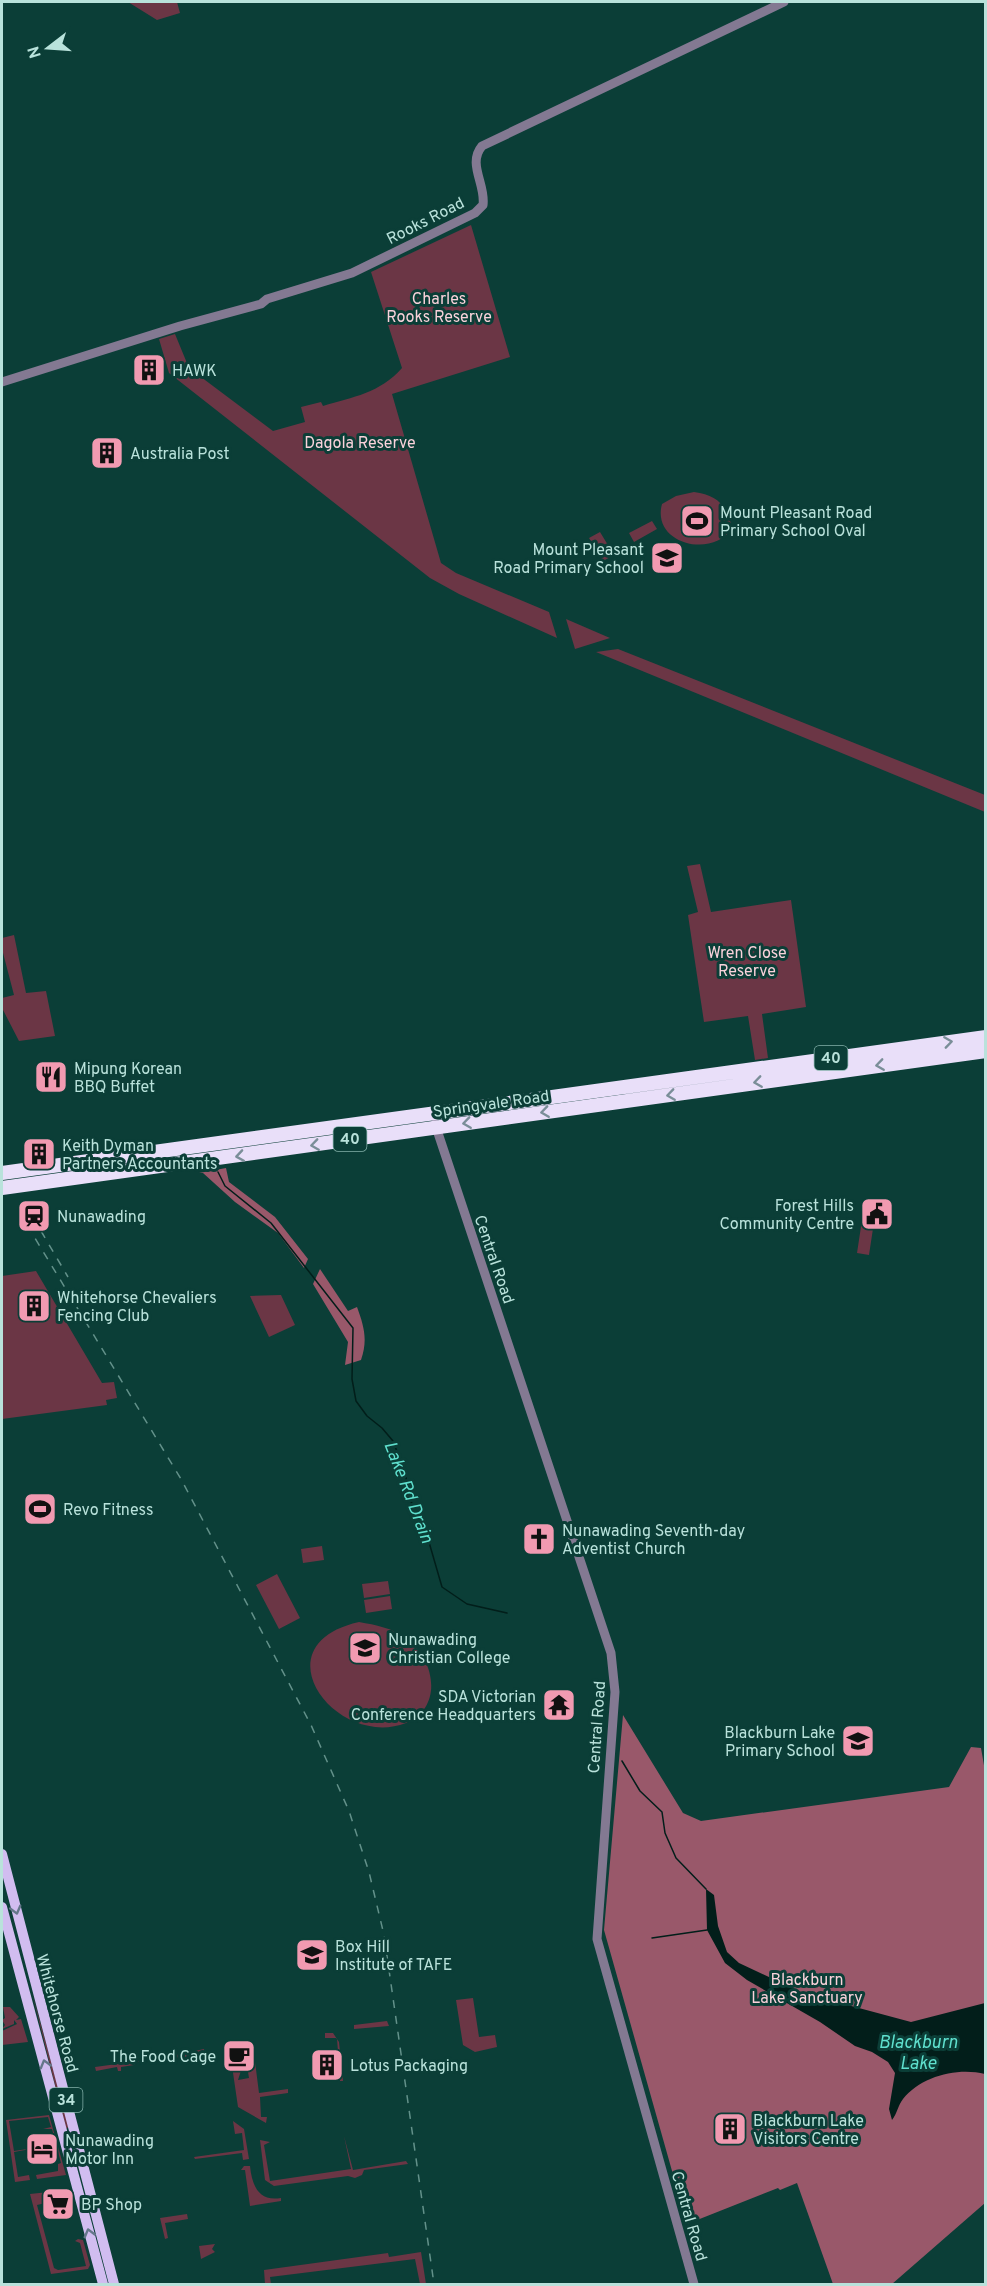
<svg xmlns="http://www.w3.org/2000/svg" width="987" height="2286" font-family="Overpass,sans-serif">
  <rect width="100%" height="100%" fill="#0b3e37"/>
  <path fill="#6b3645" d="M128,2H177L180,13L157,20Z
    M471,225L510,357L392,394L441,563L456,573L549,612L557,638L459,594L430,578L169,373L159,339L175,334L189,368L273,431L305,422L301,407L321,402L323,406C353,397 380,393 402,368L371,272Z
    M694,492C718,495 727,506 732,528C713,559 651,544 662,504L676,496Z
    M652,521L657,529L634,542L629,533Z
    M600,532L614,555L603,561L589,538Z
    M566,619L610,638L575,649Z
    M618,649L985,795V812L596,652Z
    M700,864L711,912L791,900L806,1007L762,1014L768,1058L755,1060L748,1016L704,1022L688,915L698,912L687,866Z
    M14,935L26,993L46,991L55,1036L19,1041L2,1008V998L14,995L2,949V938Z
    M862,1220L874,1222L869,1255L857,1253Z
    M36,1271L102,1383L114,1382L117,1398L106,1400L107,1405L2,1419V1276Z
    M281,1295L295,1325L269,1337L250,1296Z
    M322,1546L324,1560L303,1563L301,1549Z
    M277,1574L300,1618L279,1629L256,1585Z
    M388,1581L390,1594L364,1598L362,1584Z
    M390,1596L392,1609L366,1613L364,1600Z
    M359,1622C376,1625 392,1628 406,1638C435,1659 444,1707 406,1723C336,1750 257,1645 359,1622Z
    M32,1993L69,2126L66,2129Z
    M473,1998L479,2037L495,2035L497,2047L475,2052L463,2045L456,2000Z
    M3,2007H10L19,2017L16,2020L21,2019L28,2042L2,2045V2031L17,2024L14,2020V2024L2,2029L5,2025L2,2020L5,2018Z
    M387,2021L389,2026L354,2029V2025Z
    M325,2033H333L339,2042L343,2081H340L337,2038H325Z
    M243,2044L241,2050L232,2053L235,2061L241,2062L245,2058L238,2080L249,2078L246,2060L252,2059L250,2049L247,2050L246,2045L253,2046L259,2093L288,2089V2093L260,2097L261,2117H267L266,2123L238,2107L230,2052H228L227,2045Z
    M204,2049L205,2055L171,2058V2056Z
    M139,2061L134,2065L121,2067V2071H118L117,2067L96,2071L95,2067Z
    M49,2115L66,2175L37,2179L36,2175L58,2171V2164L61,2163L52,2129H43L51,2127L48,2117L9,2121L14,2151L47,2146L14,2152L18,2177L29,2175L30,2180L15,2182L6,2120Z
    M233,2121L244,2129L249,2159L243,2160L242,2153L195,2159L194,2157L244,2150L242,2133L235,2134Z
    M344,2136L353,2170L406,2161L408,2164L364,2170L362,2175L355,2178L348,2176L274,2186L265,2180L260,2140L270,2142L264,2145L270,2181L351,2169Z
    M244,2166H250C252,2185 258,2202 281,2198V2201L250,2206L245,2170H241Z
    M67,2190L73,2200L64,2203L63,2199L37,2205L54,2268L58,2270L86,2266L80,2243L75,2241L78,2239L83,2240L90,2265L88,2269L51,2274L30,2194Z
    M187,2214L188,2219L165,2223L168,2238L165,2239L160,2218Z
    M215,2244L212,2249L215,2252L201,2259L199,2246Z
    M421,2252L426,2284H420L415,2259L270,2277L271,2284H265L264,2270L388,2253L389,2257Z"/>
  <path fill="#99586a" d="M226,1168L229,1182L275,1217L308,1259L304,1268L278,1233L235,1202L203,1173H199Z
    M320,1269L348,1311L357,1307C364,1326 368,1340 361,1360L345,1365L348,1342L313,1284Z
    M623,1715L683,1813L701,1821L949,1787L971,1747L981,1748L986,1777L985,2203L892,2284H833L797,2183L780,2190L778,2188L687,2224L604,1930Z"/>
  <path fill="#021e1a" d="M706,1889L714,1895L718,1926L727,1952L739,1963L803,1993L911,2022L985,2003V2074C958,2067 921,2076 903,2099C898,2105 897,2114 892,2120L889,2109L895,2073L888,2062L872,2052L855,2046L820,2022L747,1980L725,1963L707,1930Z"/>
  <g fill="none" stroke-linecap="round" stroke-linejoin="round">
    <path stroke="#021e1a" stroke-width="1.5" d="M218,1172L225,1186L271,1223L353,1328L352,1379L356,1401L367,1416L382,1428L393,1441L406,1475L407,1496L422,1518L442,1587L467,1604L507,1613
      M622,1761L640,1791L662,1812L665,1833L676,1858L706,1889
      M652,1938L707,1930"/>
    <path stroke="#837992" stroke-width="9" d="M2,382L180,326L261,304L267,299L352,273L475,213L483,205C486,184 467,164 482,146L784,2
      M435,1124L611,1653L615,1692L597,1939L694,2284"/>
    <path stroke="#d1bdf0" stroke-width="10" d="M2,1854L114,2284
      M2,1907L103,2284"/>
    <path stroke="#e9dff9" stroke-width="14" d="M2,1173L986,1037
      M2,1188L986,1051"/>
    <path stroke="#63918a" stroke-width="1.5" stroke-dasharray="8 8" stroke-linecap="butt" d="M27,1225L181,1479L311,1725L349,1811L369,1872L384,1935L434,2284
      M41,1231L68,1277"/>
  </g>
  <defs><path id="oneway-chevron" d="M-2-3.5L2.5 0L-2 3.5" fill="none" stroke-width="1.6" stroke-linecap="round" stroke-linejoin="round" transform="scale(1.5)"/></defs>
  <g stroke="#7a8e98">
    <use href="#oneway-chevron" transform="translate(948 1042) rotate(-8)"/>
    <use href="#oneway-chevron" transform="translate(880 1065) rotate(172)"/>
    <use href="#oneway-chevron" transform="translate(758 1082) rotate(172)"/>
    <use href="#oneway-chevron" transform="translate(671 1095) rotate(172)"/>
    <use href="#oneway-chevron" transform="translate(545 1112) rotate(172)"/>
    <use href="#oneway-chevron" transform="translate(467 1123) rotate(172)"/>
    <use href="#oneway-chevron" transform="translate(315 1145) rotate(172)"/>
    <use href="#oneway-chevron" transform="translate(240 1156) rotate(171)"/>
  </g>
  <g stroke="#64778a">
    <use href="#oneway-chevron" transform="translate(16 1910) rotate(75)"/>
    <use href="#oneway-chevron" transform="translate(45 2064) rotate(-106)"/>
    <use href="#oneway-chevron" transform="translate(89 2233) rotate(-105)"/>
  </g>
  <defs>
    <symbol id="building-square" viewBox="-11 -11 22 22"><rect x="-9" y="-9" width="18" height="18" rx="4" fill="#f19ab1" stroke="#0b3e37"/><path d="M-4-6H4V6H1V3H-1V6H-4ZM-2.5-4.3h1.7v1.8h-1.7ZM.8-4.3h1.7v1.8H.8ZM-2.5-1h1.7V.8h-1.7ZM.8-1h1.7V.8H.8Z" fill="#111"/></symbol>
    <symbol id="stadium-square" viewBox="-11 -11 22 22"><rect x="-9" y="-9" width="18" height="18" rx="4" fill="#f19ab1" stroke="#0b3e37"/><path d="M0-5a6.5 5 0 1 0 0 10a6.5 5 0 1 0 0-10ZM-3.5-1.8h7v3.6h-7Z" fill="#111"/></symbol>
    <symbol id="school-square" viewBox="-11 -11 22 22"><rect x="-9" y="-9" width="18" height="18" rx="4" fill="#f19ab1" stroke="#0b3e37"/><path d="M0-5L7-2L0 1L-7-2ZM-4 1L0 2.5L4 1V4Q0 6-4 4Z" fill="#111"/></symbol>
    <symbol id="restaurant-square" viewBox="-11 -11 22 22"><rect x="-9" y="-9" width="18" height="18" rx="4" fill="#f19ab1" stroke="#0b3e37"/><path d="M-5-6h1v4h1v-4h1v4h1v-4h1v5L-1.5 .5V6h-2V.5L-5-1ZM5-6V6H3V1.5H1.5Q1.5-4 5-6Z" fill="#111"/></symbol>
    <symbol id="civic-square" viewBox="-11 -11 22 22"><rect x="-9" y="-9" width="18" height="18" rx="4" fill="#f19ab1" stroke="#0b3e37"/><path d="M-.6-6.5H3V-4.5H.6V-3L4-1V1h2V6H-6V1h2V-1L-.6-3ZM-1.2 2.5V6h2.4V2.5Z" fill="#111"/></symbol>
    <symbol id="station-square" viewBox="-11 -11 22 22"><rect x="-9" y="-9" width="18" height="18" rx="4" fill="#f19ab1" stroke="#0b3e37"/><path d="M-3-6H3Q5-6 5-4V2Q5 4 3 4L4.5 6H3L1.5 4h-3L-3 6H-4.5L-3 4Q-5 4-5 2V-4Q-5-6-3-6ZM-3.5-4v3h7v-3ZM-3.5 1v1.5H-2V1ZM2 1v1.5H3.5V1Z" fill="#111"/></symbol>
    <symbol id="church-square" viewBox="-11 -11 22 22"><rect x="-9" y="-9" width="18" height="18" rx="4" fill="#f19ab1" stroke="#0b3e37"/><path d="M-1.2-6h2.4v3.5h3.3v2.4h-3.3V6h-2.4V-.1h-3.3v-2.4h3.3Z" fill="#111"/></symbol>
    <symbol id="temple-square" viewBox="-11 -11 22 22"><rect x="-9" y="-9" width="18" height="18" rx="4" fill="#f19ab1" stroke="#0b3e37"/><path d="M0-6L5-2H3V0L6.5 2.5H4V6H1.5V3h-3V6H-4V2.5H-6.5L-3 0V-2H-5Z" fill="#111"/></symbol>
    <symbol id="university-square" viewBox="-11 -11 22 22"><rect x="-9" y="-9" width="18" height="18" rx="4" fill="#f19ab1" stroke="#0b3e37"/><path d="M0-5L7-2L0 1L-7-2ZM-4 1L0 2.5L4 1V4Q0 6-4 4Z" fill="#111"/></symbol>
    <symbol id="cafe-square" viewBox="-11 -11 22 22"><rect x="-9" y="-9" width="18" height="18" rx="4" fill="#f19ab1" stroke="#0b3e37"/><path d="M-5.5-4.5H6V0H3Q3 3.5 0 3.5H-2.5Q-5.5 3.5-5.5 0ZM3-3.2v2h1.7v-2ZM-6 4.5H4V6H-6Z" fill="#111"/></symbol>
    <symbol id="hotel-square" viewBox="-11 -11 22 22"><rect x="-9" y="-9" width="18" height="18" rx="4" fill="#f19ab1" stroke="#0b3e37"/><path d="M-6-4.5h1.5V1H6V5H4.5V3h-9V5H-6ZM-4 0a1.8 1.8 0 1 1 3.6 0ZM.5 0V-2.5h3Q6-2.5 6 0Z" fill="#111"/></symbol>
    <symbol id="supermarket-square" viewBox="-11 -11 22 22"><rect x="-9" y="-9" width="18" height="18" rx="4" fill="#f19ab1" stroke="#0b3e37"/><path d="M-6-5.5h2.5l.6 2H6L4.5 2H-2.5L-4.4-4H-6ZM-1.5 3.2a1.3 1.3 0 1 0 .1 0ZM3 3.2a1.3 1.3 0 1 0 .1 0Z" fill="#111"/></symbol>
  </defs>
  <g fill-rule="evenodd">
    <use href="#building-square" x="130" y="351" width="38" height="38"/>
    <use href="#building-square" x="88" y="434" width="38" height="38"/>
    <use href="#stadium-square" x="678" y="502" width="38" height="38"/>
    <use href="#school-square" x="648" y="539" width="38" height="38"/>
    <use href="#restaurant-square" x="32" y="1058" width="38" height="38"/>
    <use href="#building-square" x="20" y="1135" width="38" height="38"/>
    <use href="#civic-square" x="858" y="1195" width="38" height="38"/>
    <use href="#station-square" x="15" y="1197" width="38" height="38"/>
    <use href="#building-square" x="15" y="1287" width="38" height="38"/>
    <use href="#stadium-square" x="21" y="1490" width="38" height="38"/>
    <use href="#church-square" x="520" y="1520" width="38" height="38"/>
    <use href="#school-square" x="346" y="1629" width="38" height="38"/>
    <use href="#temple-square" x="540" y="1686" width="38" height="38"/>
    <use href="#school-square" x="839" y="1722" width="38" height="38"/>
    <use href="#university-square" x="293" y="1936" width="38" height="38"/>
    <use href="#cafe-square" x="220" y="2037" width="38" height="38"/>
    <use href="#building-square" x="308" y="2046" width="38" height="38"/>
    <use href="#building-square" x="711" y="2110" width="38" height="38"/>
    <use href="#hotel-square" x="23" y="2130" width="38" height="38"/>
    <use href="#supermarket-square" x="39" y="2185" width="38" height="38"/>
  </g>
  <g text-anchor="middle" stroke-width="6" stroke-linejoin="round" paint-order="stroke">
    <g fill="#0b3e37" stroke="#85b1aa" stroke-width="1.5">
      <rect x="814.5" y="1046" width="33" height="24" rx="4.5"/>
      <rect x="333.5" y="1127" width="33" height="24" rx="4.5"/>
      <rect x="49.5" y="2088" width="33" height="24" rx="4.5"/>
    </g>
    <g font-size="15" font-weight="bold" fill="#b9e2db">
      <text x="831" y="1063">40</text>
      <text x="350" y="1144">40</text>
      <text x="66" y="2105">34</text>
    </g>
    <g font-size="16" fill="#b9e2db" stroke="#0b3e37">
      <text transform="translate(425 220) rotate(-27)" y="6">Rooks Road</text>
      <text transform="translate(491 1103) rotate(-8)" y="6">Springvale Road</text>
      <text transform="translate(495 1259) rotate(71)" y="6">Central Road</text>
      <text transform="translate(596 1727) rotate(-86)" y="6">Central Road</text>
      <text transform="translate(58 2013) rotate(75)" y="6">Whitehorse Road</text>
      <text transform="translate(690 2216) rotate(74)" y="6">Central Road</text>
    </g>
    <g font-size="16" fill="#fad2db" stroke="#0b3e37">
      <text x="439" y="304">Charles<tspan x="439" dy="18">Rooks Reserve</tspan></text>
      <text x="360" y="448">Dagola Reserve</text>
      <text x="747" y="958">Wren Close<tspan x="747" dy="18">Reserve</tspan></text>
      <text x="807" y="1985">Blackburn<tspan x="807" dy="18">Lake Sanctuary</tspan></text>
    </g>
    <g font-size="16" fill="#b9e2db" stroke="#0b3e37" text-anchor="start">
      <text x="172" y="376">HAWK</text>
      <text x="130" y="459">Australia Post</text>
      <text x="720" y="518">Mount Pleasant Road<tspan x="720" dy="18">Primary School Oval</tspan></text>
      <text x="644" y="555" text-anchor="end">Mount Pleasant<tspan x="644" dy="18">Road Primary School</tspan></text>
      <text x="74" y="1074">Mipung Korean<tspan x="74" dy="18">BBQ Buffet</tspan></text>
      <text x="62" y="1151">Keith Dyman<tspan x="62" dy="18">Partners Accountants</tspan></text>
      <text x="854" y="1211" text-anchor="end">Forest Hills<tspan x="854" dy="18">Community Centre</tspan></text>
      <text x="57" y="1222">Nunawading</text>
      <text x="57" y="1303">Whitehorse Chevaliers<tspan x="57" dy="18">Fencing Club</tspan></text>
      <text x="63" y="1515">Revo Fitness</text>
      <text x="562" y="1536">Nunawading Seventh-day<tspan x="562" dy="18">Adventist Church</tspan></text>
      <text x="388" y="1645">Nunawading<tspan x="388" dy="18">Christian College</tspan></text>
      <text x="536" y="1702" text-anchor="end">SDA Victorian<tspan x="536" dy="18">Conference Headquarters</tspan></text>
      <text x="835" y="1738" text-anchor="end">Blackburn Lake<tspan x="835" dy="18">Primary School</tspan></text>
      <text x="335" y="1952">Box Hill<tspan x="335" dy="18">Institute of TAFE</tspan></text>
      <text x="216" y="2062" text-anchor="end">The Food Cage</text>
      <text x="350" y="2071">Lotus Packaging</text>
      <text x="753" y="2126">Blackburn Lake<tspan x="753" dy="18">Visitors Centre</tspan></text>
      <text x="65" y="2146">Nunawading<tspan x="65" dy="18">Motor Inn</tspan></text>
      <text x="81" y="2210">BP Shop</text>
    </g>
    <g font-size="18" font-style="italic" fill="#5fe0ce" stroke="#0b3e37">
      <text transform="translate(409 1492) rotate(69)" y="6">Lake Rd Drain</text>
      <text x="918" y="2048">Blackburn<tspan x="918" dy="21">Lake</tspan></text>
    </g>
  </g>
  <rect width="987" height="2286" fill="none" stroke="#b9e2db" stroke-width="6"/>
  <g transform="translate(48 48) rotate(253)" stroke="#0b3e37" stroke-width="4.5" paint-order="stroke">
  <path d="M0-4.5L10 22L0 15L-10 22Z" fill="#b9e2db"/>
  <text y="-9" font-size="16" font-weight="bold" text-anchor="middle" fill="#b9e2db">N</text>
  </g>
</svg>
